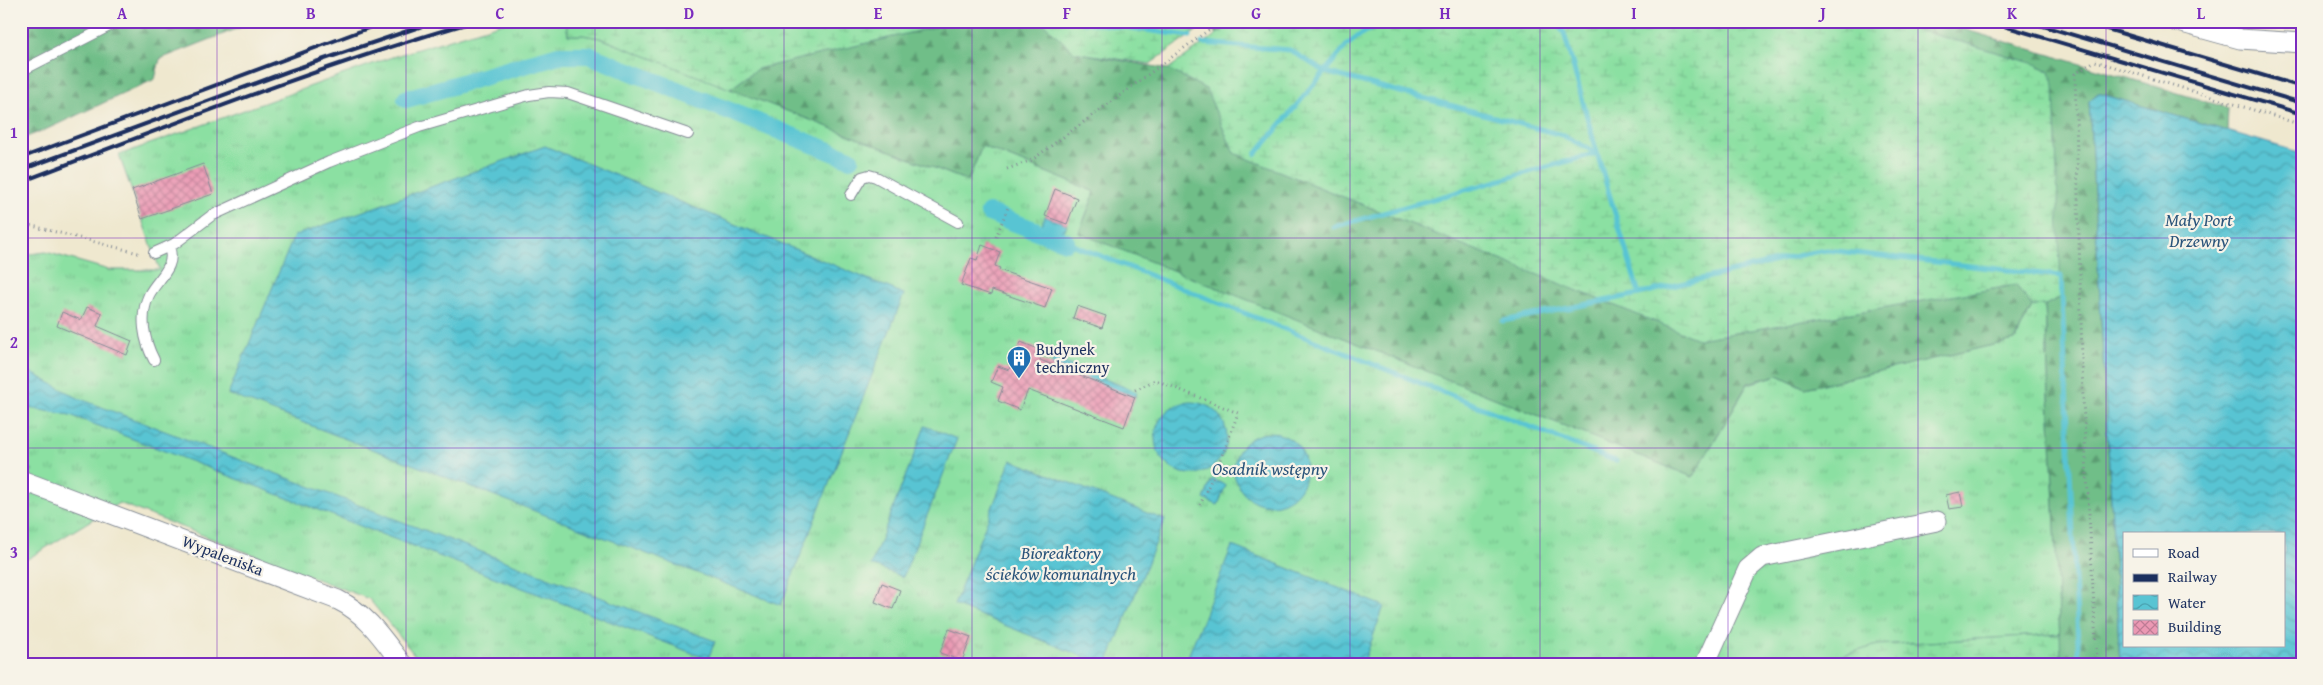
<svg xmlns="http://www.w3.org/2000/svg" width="2323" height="685" font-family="'Gentium Book Plus',serif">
  <defs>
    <pattern id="grass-tufts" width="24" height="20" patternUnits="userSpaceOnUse" patternTransform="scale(1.25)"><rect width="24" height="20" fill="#8be0a2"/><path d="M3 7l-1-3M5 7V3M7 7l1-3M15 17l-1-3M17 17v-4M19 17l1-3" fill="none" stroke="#77c08e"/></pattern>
    <pattern id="forest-firs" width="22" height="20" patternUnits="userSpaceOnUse" patternTransform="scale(1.25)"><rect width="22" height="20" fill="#70be88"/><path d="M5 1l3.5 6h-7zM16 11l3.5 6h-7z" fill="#5b9b72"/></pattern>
    <pattern id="wetland-marsh" width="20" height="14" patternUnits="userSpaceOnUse" patternTransform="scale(1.25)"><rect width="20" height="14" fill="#8be0a2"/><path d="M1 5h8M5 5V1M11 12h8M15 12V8" fill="none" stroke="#77c08e"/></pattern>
    <pattern id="water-waves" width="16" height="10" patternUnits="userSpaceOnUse" patternTransform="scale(1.25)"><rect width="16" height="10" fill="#59c4d3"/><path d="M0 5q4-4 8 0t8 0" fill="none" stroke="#49a0ae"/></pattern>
    <pattern id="building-cross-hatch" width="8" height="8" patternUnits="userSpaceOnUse" patternTransform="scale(1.25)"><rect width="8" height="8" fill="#eb98b3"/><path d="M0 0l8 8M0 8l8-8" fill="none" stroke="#be7c95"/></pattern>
  </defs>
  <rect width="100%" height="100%" fill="#f7f3e8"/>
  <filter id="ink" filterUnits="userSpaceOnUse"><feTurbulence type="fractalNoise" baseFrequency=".02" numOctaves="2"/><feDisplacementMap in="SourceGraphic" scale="10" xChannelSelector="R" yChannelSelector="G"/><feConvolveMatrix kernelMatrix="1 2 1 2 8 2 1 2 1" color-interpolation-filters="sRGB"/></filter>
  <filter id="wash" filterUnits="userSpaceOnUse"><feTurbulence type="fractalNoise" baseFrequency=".0096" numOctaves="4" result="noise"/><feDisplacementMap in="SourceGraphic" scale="20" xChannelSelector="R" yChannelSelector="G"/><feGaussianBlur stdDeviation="1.12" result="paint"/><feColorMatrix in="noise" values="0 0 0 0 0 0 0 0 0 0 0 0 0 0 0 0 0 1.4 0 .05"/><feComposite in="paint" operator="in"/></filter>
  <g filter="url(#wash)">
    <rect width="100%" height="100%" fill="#efe8cf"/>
    <path fill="url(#grass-tufts)" stroke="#538880" d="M509,21H566L568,35H583L600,38L968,181L982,146L1095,192L1079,232L1693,477L1748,384L1778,375L1805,388L2015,340L2032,306L2045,305L2060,634L1878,645L1814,664H422L369,599L119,503L21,563V477L33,470L21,465V255L46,252L109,270H160L119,155L392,57Z"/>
    <path fill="url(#forest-firs)" stroke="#467673" d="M21,21H257L160,59L155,79L45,130L21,139Z
      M960,21H1041L1074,52L1168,69L1206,89L1234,153L1698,339L2016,285L2032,306L2015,340L1805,388L1778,375L1748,383L1693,477L1079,233L1095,192L982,146L968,181L730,89L757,69Z
      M1207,21H1235L1216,34L1206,24Z
      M1679,21H1725L1710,25Z
      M1883,21H1936L2228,108L2227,131L2098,93L2089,101L2120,664H2061L2045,305L2061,297L2050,72L2038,65L1965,43Z"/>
    <path fill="url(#wetland-marsh)" stroke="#538880" d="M566,21H960L757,69L730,89L600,38L583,35H568Z
      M1041,21H1207L1206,24L1150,64L1074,52Z
      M1235,21H1679L1710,25L1725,21H1883L1965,43L2038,65L2050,72L2054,85L2061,297L2045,305L2032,306L2016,285L1698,339L1234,153L1206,89L1168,69Z
      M2060,634L2061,664H1814L1878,645Z"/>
    <path fill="url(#water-waves)" stroke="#3a7a98" fill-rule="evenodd" d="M2098,93L2302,153V664H2120L2089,101ZM2124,534H2284V646H2124Z
      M545,146L904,294L781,605L228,394L294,236Z
      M1045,216L1067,224L1058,248L1036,239Z
      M1054,359L1137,392L1125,422L1042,389Z
      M21,367L78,398L715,641L708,659L70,415L22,407Z
      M1155 438a36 36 0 1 1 72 0a36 36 0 1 1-72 0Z
      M925,426L957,439L903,577L871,565Z
      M1234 469a36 36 0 1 1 72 0a36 36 0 1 1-72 0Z
      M1011,460L1165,520L1107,664H1102L954,605Z
      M1212,479L1226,485L1218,505L1204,499Z
      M1232,546L1384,606L1363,664H1185Z"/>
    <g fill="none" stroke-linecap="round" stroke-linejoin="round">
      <path stroke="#59c4d3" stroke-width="5" d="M1078,21L1190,36
        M1202,43L1290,50L1325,72L1562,135L1597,153L1639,294L1809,253L1827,250L2061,276L2079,664
        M1256,154L1347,45L1364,32L1381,26L1475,21
        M1333,227L1597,153L1564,33L1558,25L1550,21
        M1066,242L1616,461
        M1503,321L1639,294"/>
      <path stroke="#59c4d3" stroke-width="18" d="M406,99L559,55H589L850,159
        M989,213L1066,242"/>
    </g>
    <g id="blocks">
      <path fill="url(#building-cross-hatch)" d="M203,164L213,194L142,219L132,190Z
        M1055,189L1077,198L1067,224L1045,216Z
        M982,245L1000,252L995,266L1000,268L999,270L1052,288L1045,308L992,290L991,295L961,285L971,258L977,260Z
        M1077,306L1106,316L1102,328L1073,318Z
        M87,307L102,313L97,326L132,341L127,355L57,326L62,312L81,320Z
        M1021,342L1043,351L1040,360L1135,397L1124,427L1028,390L1020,410L998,401L1003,387L991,382L998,366L1009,370Z
        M1960,492L1963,507L1949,509L1946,495Z
        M882,583L900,590L893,609L875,602Z
        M949,629L971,637L962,661L940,653Z"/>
    </g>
  </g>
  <g filter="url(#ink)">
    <use href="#blocks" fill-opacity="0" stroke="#858c96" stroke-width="1"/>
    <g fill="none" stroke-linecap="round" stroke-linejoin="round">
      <defs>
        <path id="service" d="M21,71L119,21
          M851,195L862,177L869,175L876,177L958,222
          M154,253L174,244L211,216L329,162L419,127L529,95L549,92L568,93L688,134
          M154,360C144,341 139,316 149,295C157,279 177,267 169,247"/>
        <path id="minor" d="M2175,21L2240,39L2302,43
          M21,480L338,600C367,614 383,639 402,664
          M1705,664L1748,569L1762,557L1937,521"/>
      </defs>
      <use href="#service" stroke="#858c96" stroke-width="12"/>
      <use href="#minor" stroke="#858c96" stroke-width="21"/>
      <path stroke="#858c96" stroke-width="3" stroke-dasharray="1 4" stroke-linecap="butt" d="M1007,169L1032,160L1221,21
        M21,223L142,254
        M996,237L1008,207
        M1135,390L1153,381H1158L1238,413L1226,446L1200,505
        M847,664C861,658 871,658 885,664
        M2097,664L2083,400L2075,74L2095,61L2302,125"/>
      <use href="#service" stroke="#fff" stroke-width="10"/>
      <use href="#minor" stroke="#fff" stroke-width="19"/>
      <path stroke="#1b2f5e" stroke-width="4" d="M1987,21L2302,114
        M2026,21L2302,103
        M2080,21L2302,87
        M21,158L387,21
        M21,170L289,71L437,21
        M21,182C171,125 322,65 476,21"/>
    </g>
  </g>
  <path fill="none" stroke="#7b2cbf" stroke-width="1" stroke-opacity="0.55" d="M217,21V664M406,21V664M595,21V664M784,21V664M972,21V664M1162,21V664M1350,21V664M1540,21V664M1728,21V664M1918,21V664M2106,21V664M21,238H2302M21,448H2302"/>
  <defs>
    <symbol id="building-pin" viewBox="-11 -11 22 30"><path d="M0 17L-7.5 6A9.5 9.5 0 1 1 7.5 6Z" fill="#1f6fb2" stroke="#f7f3e8"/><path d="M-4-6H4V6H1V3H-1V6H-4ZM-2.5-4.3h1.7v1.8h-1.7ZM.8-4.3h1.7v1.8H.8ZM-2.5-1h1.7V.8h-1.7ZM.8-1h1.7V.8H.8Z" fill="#fff"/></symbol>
  </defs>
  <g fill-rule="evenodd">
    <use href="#building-pin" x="1005" y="344" width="28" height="38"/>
  </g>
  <g text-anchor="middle" stroke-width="4.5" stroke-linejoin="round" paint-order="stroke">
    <g font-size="16" fill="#1b2f5e" stroke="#f7f3e8" text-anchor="start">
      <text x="1036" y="355">Budynek<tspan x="1036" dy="18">techniczny</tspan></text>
    </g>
    <g font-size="16" fill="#1b2f5e" stroke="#f7f3e8">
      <text transform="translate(223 555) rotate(21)" y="6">Wypaleniska</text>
    </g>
    <g font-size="18" font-style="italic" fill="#2a547b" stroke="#f7f3e8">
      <text x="2199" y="226">Mały Port<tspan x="2199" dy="21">Drzewny</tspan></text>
      <text x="1270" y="475">Osadnik wstępny</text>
      <text x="1061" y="559">Bioreaktory<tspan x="1061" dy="21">ścieków komunalnych</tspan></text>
    </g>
  </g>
  <rect width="2323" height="685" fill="none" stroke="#f7f3e8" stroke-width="55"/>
  <rect x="2123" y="532" width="162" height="115" fill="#f7f3e8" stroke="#9fa5b1"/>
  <rect x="2133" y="549" width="25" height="8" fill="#ffffff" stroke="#9fa5b1"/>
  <text x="2168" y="558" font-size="15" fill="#1b2f5e">Road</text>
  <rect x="2133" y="574" width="25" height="8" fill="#1b2f5e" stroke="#9fa5b1"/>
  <text x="2168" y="582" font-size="15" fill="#1b2f5e">Railway</text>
  <rect x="2133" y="595" width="25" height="15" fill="url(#water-waves)" stroke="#9fa5b1"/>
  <text x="2168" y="608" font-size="15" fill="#1b2f5e">Water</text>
  <rect x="2133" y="620" width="25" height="15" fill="url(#building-cross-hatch)" stroke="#9fa5b1"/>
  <text x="2168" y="632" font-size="15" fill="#1b2f5e">Building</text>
  <rect x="28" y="28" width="2268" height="630" fill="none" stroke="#7b2cbf" stroke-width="2"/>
  <g font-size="16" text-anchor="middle" font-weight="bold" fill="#7b2cbf">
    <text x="122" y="19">A</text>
    <text x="311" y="19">B</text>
    <text x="500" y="19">C</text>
    <text x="689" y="19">D</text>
    <text x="878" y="19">E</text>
    <text x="1067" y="19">F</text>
    <text x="1256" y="19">G</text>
    <text x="1445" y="19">H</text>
    <text x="1634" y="19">I</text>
    <text x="1823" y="19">J</text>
    <text x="2012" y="19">K</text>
    <text x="2201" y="19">L</text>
    <text x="14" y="138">1</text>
    <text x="14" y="348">2</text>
    <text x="14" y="558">3</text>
  </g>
</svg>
